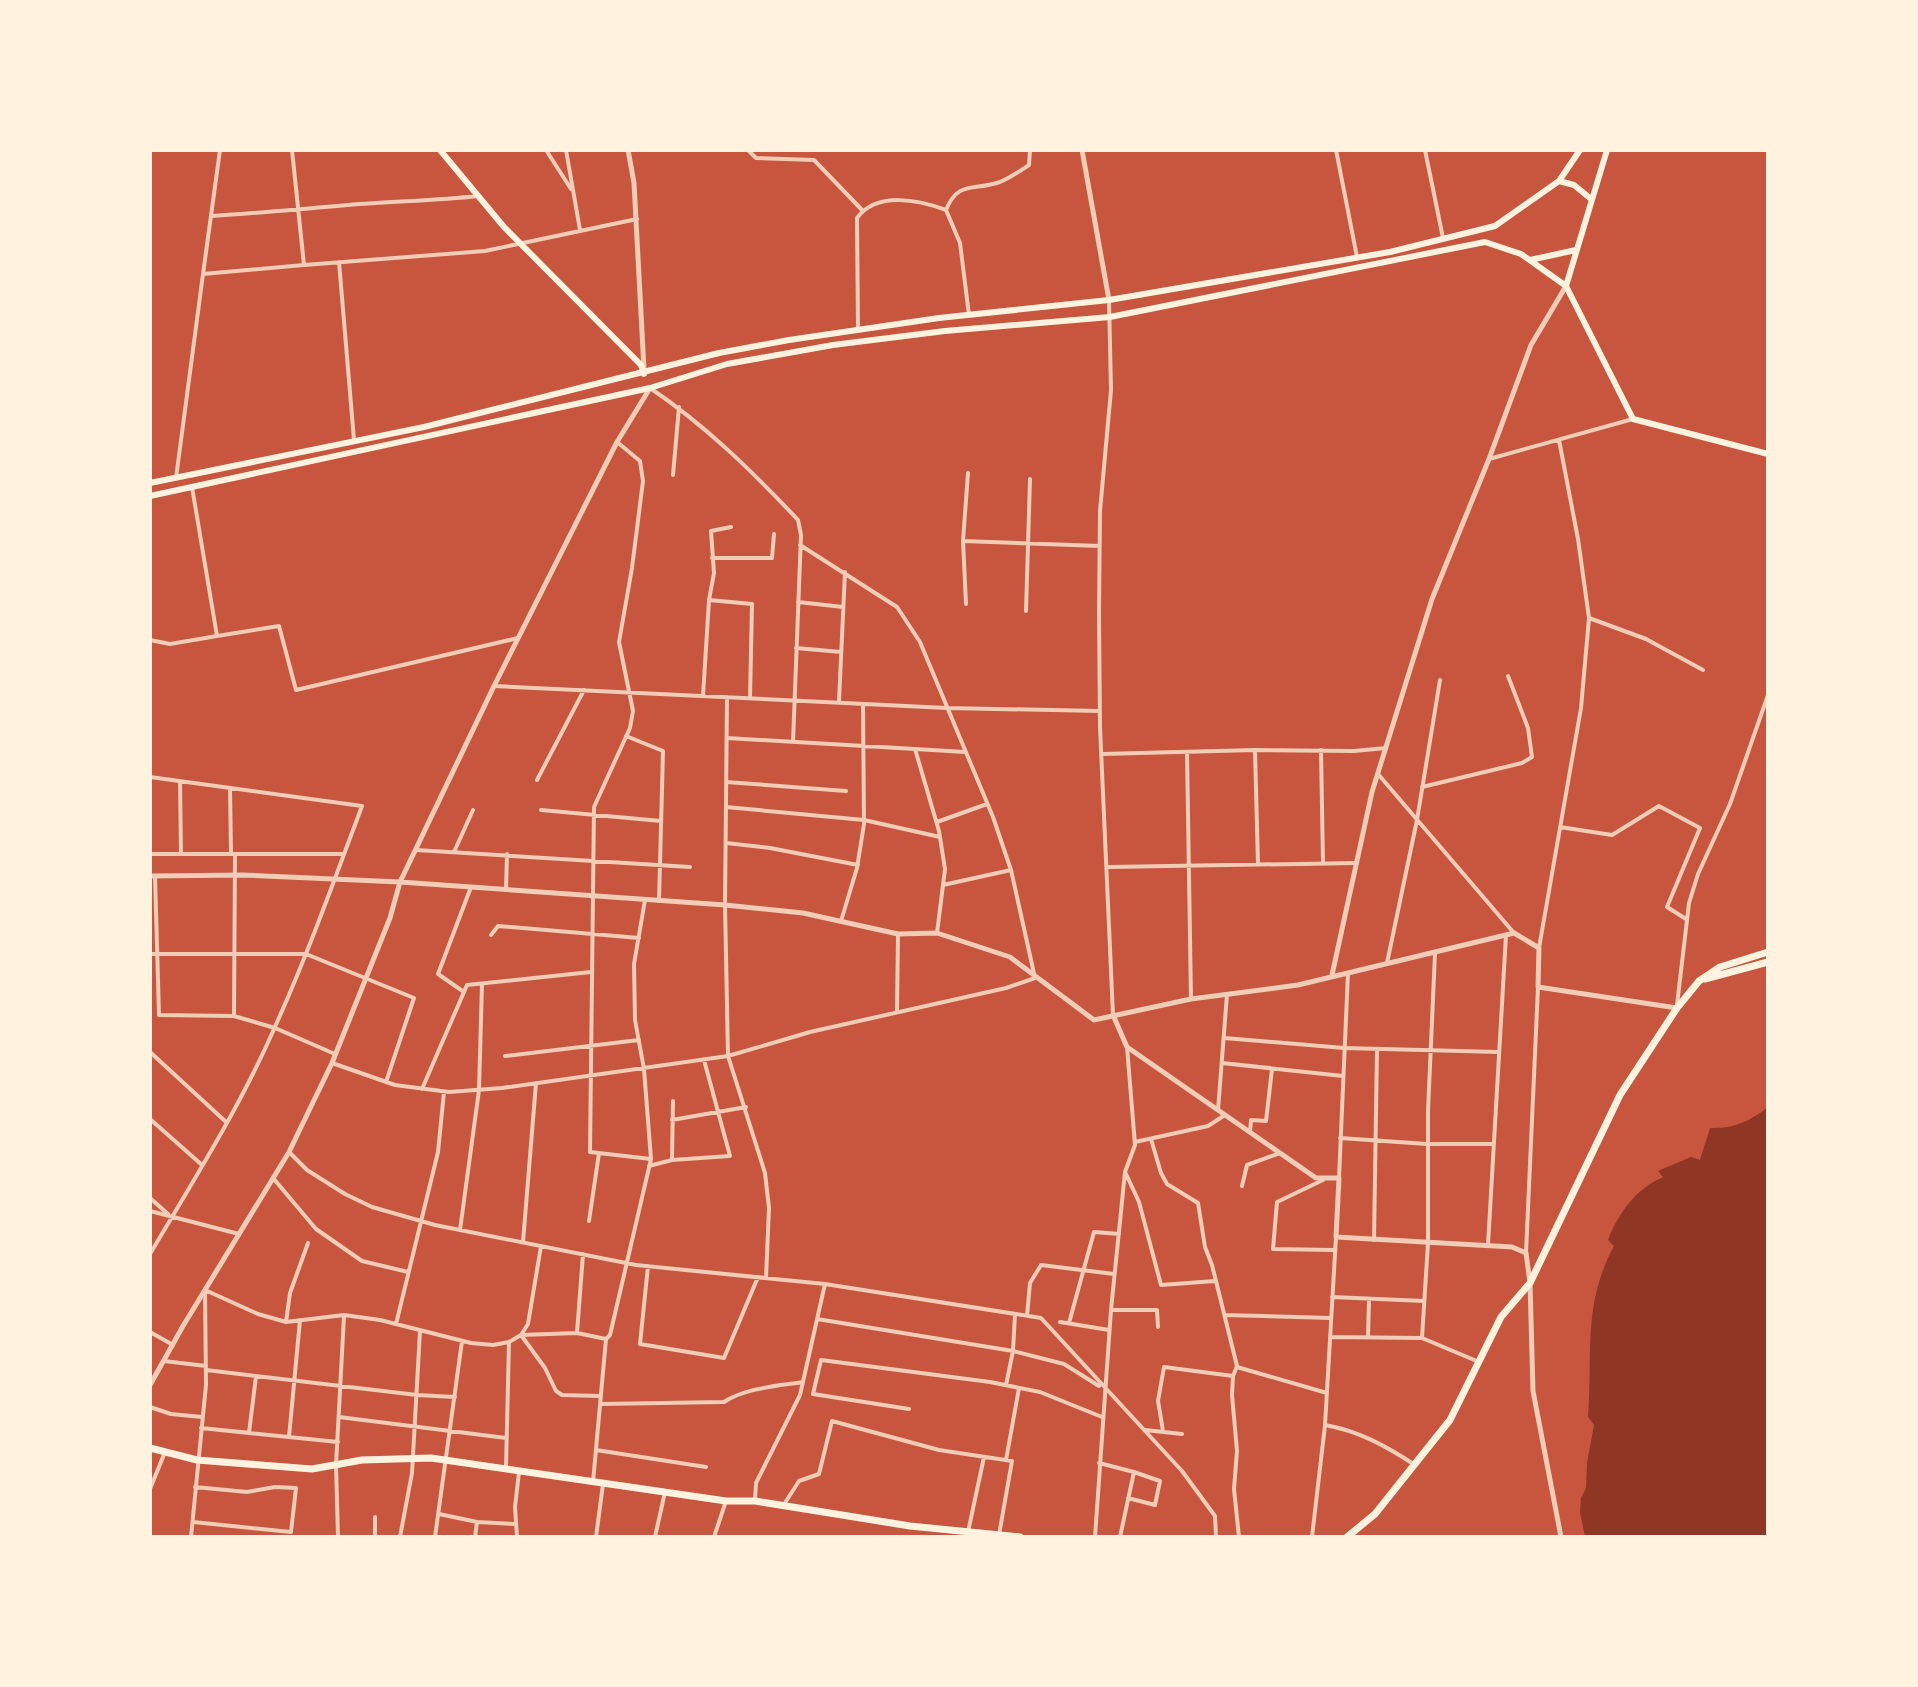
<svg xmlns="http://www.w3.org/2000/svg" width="1918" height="1687" font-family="'Public Sans',sans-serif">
  <rect width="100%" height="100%" fill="#c8553d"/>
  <path fill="#8f3625" d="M1768,1107V1537H1585L1580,1512L1581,1498L1586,1488L1587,1463L1594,1425L1588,1417C1593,1355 1582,1305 1614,1246L1608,1240C1619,1212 1636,1189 1663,1177L1658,1171L1691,1157L1700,1160L1710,1128C1733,1129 1751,1121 1768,1107Z"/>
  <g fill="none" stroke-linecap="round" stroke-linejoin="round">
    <path stroke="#f1ccb7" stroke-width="4" d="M220,150L203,274L304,265
      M292,150L304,265L485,251L637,219
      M546,150L571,189
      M566,150L580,230
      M748,150L756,158L814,160L863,211
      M1336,150L1357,257
      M1425,150L1443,238
      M946,210C958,180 974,191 1000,182C1010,178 1020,171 1029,165L1030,150
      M212,216C258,213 303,209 348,205C392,201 435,201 478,196
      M339,262L354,440
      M1109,300L1111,390L1100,511L1099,614L1100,727L1113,1015
      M858,329L857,218C877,191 919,200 946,210L960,243L969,315
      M650,388C705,425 753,472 798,520L801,535L793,742
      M1489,459L1633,419
      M673,475L679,407
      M176,478L203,274
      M192,487L217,636L279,626L296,690L518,638
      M963,541L1100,546
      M712,558H772L774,534
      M709,600L714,573L711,531L731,527
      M798,602L843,607
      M966,604L963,541L968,473
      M1026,611L1030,479
      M1589,618L1646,639L1703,670
      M150,640L170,644L217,636
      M796,648L841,652
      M494,686L947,708L1100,711
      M703,696L709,600L752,604L750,698
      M727,697L725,905L728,1056L765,1173L769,1208L766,1278
      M839,701L845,572
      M626,736L663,751L659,901
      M727,738L915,749
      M1321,750L1323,863
      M1255,751L1258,864
      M1187,752L1191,999
      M1102,754L1255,750L1354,751L1386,748
      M1378,774L1514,933
      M150,777L362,806C334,881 307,956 274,1029C240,1107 193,1181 150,1254
      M537,780L584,690
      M180,781L181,854
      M726,782L846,791
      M1422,787L1522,763L1532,757L1528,728L1508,676
      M230,788L231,853
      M726,807L864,820L940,837
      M541,810L661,821
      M937,822L987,804
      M1560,827L1612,835L1659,806L1700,828L1667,907L1686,919
      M726,843L770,848L858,865
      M416,850L690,867
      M454,852L473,810
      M150,854H344
      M1109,867L1357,863
      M155,876L159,1015L234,1016L275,1028L335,1054
      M943,885L1011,870
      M506,890L507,854
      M645,900L634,964L635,1020L644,1069L651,1159
      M841,921L857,868L864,824L863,704
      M937,933L945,869L939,831L915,749L965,752
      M491,935L498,926L639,938
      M1539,948L1581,708L1589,618L1578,539L1559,440
      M150,954H306L414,998L386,1082
      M1387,963L1417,820L1440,680
      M464,992L438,974L471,887
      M1677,1005L1689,903L1698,874L1730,804L1768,695
      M897,1011L898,934
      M234,1015L235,854
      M1224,1038L1344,1048L1499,1052
      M150,1052L225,1121
      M505,1056L639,1040
      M332,1063L395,1085L449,1092L502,1088L728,1056L810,1032L1006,988L1035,978L1011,870L993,817L920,642L897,607L800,545
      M1222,1063L1343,1076
      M422,1089L467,985L591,972
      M1218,1110L1227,994
      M150,1119L202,1165
      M672,1120L746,1107
      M1250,1132L1251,1120L1266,1121L1272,1069
      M1340,1138L1427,1144H1494
      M1151,1139L1161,1173L1167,1184L1198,1203L1205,1247L1212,1265L1237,1366L1233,1376L1232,1395L1237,1451L1234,1489L1239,1537
      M1135,1142L1208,1126L1225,1115
      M289,1152L307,1170L345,1194L372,1207L435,1225L636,1265L825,1284L1041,1318L1182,1471L1215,1516L1216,1537
      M672,1160L673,1101
      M649,1166L672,1160L730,1156L704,1060
      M1126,1174L1139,1202L1161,1285L1215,1281
      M273,1178L316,1229L362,1261L408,1272
      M1339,1178L1348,973
      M1323,1180L1277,1202L1273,1249L1334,1250
      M1242,1186L1247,1165L1280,1153
      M150,1198L168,1214
      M150,1211L239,1234
      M589,1221L599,1153
      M460,1230L479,1090L482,984
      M1374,1240L1377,1049
      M523,1242L536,1083
      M1488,1245L1506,935
      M1526,1253L1538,987
      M583,1254L577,1333L606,1339
      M648,1266L640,1344L724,1358L758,1277
      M1332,1297L1424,1301
      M1111,1310H1157L1158,1327
      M1225,1315L1331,1318
      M1027,1316L1030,1283L1041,1265L1114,1274
      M817,1319L1013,1351L1064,1364L1099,1386
      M286,1322L290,1293L308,1243
      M1060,1322L1109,1330
      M1069,1323L1094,1232L1119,1234
      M396,1324L438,1152L444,1092
      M150,1332L173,1345
      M577,1333L521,1335L545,1368L556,1391L562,1395L601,1396
      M1330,1337L1422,1338L1479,1362
      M1368,1337L1369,1300
      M1422,1338L1428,1243V1111L1435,953
      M164,1361L206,1366
      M1237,1367L1327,1393
      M206,1370L417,1395L455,1397
      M1006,1385L1013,1351L1015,1314
      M601,1404L724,1402C745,1388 778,1386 803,1382
      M150,1407L171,1414L202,1417
      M909,1409L813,1394L821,1360L990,1382L1040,1392L1102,1417
      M339,1417L506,1438
      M1325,1425C1359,1431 1386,1446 1415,1465
      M201,1428L338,1442
      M1145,1430L1182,1434
      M1163,1431L1158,1401L1164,1367L1233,1376
      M249,1433L256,1376
      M289,1437L300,1320
      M596,1450L706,1467
      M1006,1460L1019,1388
      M1099,1463L1134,1472
      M506,1467L509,1342
      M593,1482L606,1339L610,1335L651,1159L590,1152L594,807L630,728L633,711L619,642L632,568L643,481L640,461L617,442
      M150,1489L165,1452
      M755,1501L756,1483L800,1395L825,1284
      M783,1506L799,1481L819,1474L832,1421L939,1450L1012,1461L999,1535
      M439,1514L477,1522L515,1524
      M193,1522L291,1532L296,1488L275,1487L247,1492L195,1487
      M968,1532L984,1457
      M191,1537L206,1385L205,1290L258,1314L286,1322L344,1315L380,1320L471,1343L493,1345L509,1342L521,1335L528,1324L541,1246
      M338,1537L336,1465L344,1316
      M375,1537V1517
      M400,1537L412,1473L420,1331
      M435,1537L462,1341
      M475,1537L477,1522
      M517,1537L515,1507L519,1472
      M596,1537L603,1484
      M655,1537L665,1492
      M714,1537L726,1501
      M1095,1537L1111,1310L1125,1172L1135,1145L1127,1047
      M1120,1537L1134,1472L1160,1481L1155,1505L1128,1498
      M1312,1537L1325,1425L1336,1237"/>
    <path stroke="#f1ccb7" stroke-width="5" d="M628,150L634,183L644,369
      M1082,150L1109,300
      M150,876L243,875L400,882L725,905L803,913L898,934L937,933L1010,957L1094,1020L1191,999L1298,985L1514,933L1539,948L1538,987L1677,1008
      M1332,975L1372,792L1432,599L1489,459L1531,345L1566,286
      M1113,1015L1127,1047L1316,1178H1339L1336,1237L1512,1247L1526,1253L1530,1283L1533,1391L1561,1537
      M150,1385L183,1326L289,1152L332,1063L390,918L400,882L494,686L617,442L650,388"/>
    <path stroke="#fff3e0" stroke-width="6" d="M440,150L504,227L641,365L644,374
      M1559,181L1574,185L1591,199
      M1530,260L1576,250
      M1566,286L1607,150
      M150,483L424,427L719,353L789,340L939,318L1109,300L1390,252L1495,226L1559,181L1580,150
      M150,496L650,388L727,364L833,345L945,331L1110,317L1485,242L1521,254L1566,286L1633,419L1768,454"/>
    <path stroke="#fff3e0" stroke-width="7" d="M1705,979L1768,962
      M150,1448L197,1460L312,1469L362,1460L431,1458L726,1501H755L910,1526L1020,1537
      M1347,1537L1375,1514L1450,1420L1501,1317L1530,1283L1620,1095L1677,1008L1699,981L1720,967L1768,952"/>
  </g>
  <rect width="1918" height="1687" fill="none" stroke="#fff3e0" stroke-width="304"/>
</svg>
